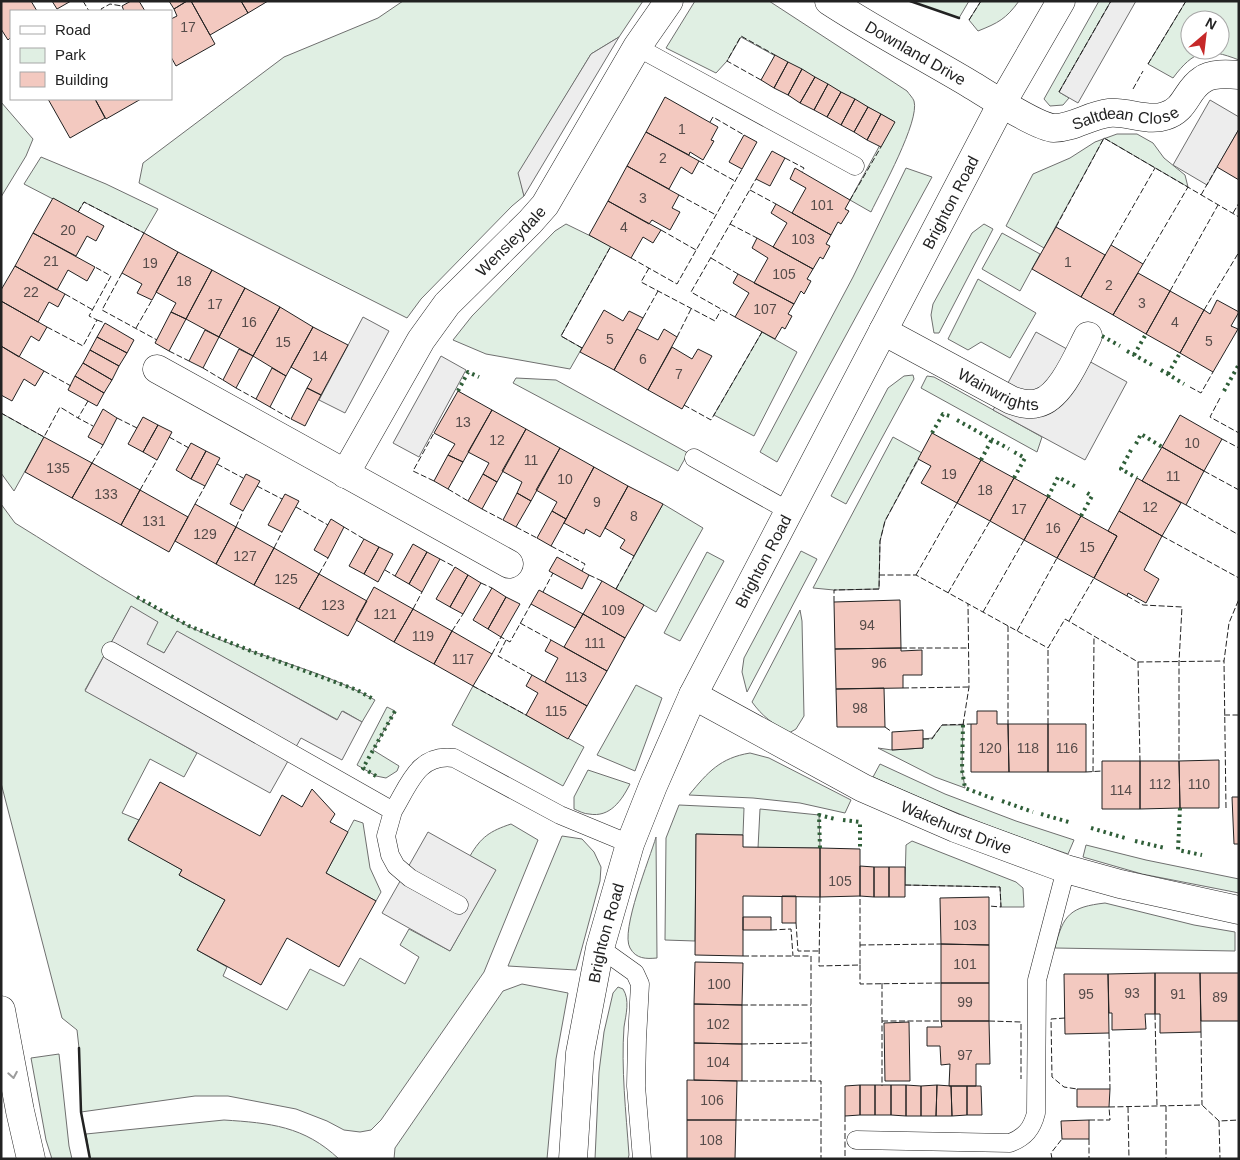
<svg xmlns="http://www.w3.org/2000/svg" width="1240" height="1160" font-family="Arial,sans-serif">
  <rect width="100%" height="100%" fill="#fff"/>
  <path fill="#e0efe3" stroke="#6f6f6f" fill-rule="evenodd" d="M403,1H643L619,37L591,54L519,173L524,196L512,206L421,299L407,318L139,183L143,163L284,57L378,18Z
    M695,1H769L907,91C909,94 913,98 914,101C920,121 881,191 871,212L850,200L893,121L741,37L727,61L716,73L666,48Z
    M910,1H969L959,18Z
    M981,1H1019C1006,19 998,23 978,31L969,20Z
    M1099,1H1111L1059,92L1069,98L1063,105L1050,106L1044,99Z
    M1186,1H1239V60C1206,47 1194,50 1173,78L1148,64ZM1190,20H1220V50H1190Z
    M1,102L33,139L26,156L1,197Z
    M1117,134H1137L1153,143L1164,158L1185,175L1188,187L1104,138L1044,248L1006,226L1033,174L1070,158L1095,142Z
    M41,157L106,184L158,209L144,233L84,202L78,212L24,184Z
    M906,168L932,177L777,462L760,452L853,277Z
    M566,224L611,246L561,336L582,348L570,369L486,354L453,340L472,316L555,231Z
    M984,224L993,229L939,333H934L931,315L933,304L972,233Z
    M1002,233L1040,254L1020,291L982,269Z
    M978,279L1036,313L1010,358L981,342L968,350L948,339Z
    M762,332L797,352L754,436L714,415Z
    M913,375L914,379L846,504L831,496L888,388L904,376Z
    M927,376L934,377L1042,437L1037,452L921,388Z
    M516,378L556,380L688,453L678,471L513,383Z
    M1,413L44,437L14,491L1,473Z
    M893,437L922,453L885,521L880,541L879,589L834,590L813,588Z
    M1,504L15,523C72,558 128,596 188,626C248,655 317,667 375,700L362,722L343,711L338,720L177,632L164,653L146,644L131,607L85,690L197,753L184,777L150,759L122,813L139,820L128,839L182,870L179,875L225,900L197,950L227,967L223,976L287,1010L310,969L344,986L360,958L405,984L419,957L400,945L409,929L450,951L495,870L470,856C481,837 490,831 511,824L538,840L484,972L381,1120L371,1130L360,1132L344,1130L327,1121L296,1109L228,1096H195L81,1112L79,1048L77,1030L62,1018L1,783Z
    M663,504L703,528L656,612L616,589Z
    M801,551L817,559L747,692L742,672L744,658Z
    M707,552L724,561L680,641L664,633Z
    M800,610L802,621L804,716L796,729L789,733C773,724 762,716 752,702Z
    M636,685L662,698L635,771L597,755Z
    M473,686L584,747L563,786L452,725Z
    M387,707L395,711L373,750L399,766L397,771L386,778L376,776L357,765Z
    M942,725H963L962,770L965,788L935,777L878,748L892,750L923,748V739L932,738Z
    M750,753L769,758L851,800L845,813L800,803L753,798L689,795C708,772 720,758 750,753Z
    M880,764L945,794L1016,821L1074,840L1068,854C1002,832 937,806 873,777Z
    M588,770L630,784C622,800 610,818 589,814C584,814 579,811 574,809V797Z
    M679,805L744,808L743,835L696,834L695,941L665,940L666,838Z
    M760,809L819,815L820,848H758Z
    M354,820L363,823L370,868L381,892L376,901L326,873Z
    M562,836L582,839L594,852L601,867L600,881L576,970L508,966Z
    M656,837L657,958C646,959 636,959 630,948C620,931 650,858 656,837Z
    M912,841L1016,882L1023,888L1024,907H1001L1000,887L905,885L906,845Z
    M1086,845L1146,860L1239,879V893L1142,874L1083,857Z
    M1105,903L1194,925L1235,932V951L1055,948C1063,914 1071,907 1105,903Z
    M522,984L568,993L556,1059L547,1159H394L395,1148L503,991Z
    M618,987L623,989C630,1000 626,1014 624,1027C621,1069 626,1112 629,1155L628,1159H595L599,1072L604,1032L613,993Z
    M59,1054L69,1146L72,1159H52L46,1140L31,1058Z
    M224,1120C270,1123 304,1126 339,1159H90L86,1134Z"/>
  <path fill="#ededed" stroke="#6f6f6f" d="M1111,1H1136L1078,103L1059,92Z
    M619,37L524,196L518,173L591,54Z
    M1210,100L1239,117V129L1207,185L1173,165Z
    M363,317L389,331L345,413L319,400Z
    M1036,332L1127,382L1085,460L993,410Z
    M441,356L466,370L419,457L393,443Z
    M131,606L158,622L147,644L164,653L177,631L337,720L342,711L362,722L342,760L301,738L270,793L85,691Z
    M428,832L496,870L450,951L382,913Z"/>
  <path fill="#f3c9c0" stroke="#222" d="M1,1H31L37,11H11V37L8,40L1,29Z
    M52,1H71L57,9Z
    M131,1H139L145,11H124L122,6Z
    M169,1H187L174,9Z
    M187,1H191L215,44L176,66L171,57V19L177,16L174,9Z
    M191,1H241L248,13L210,35Z
    M241,1H268L248,13Z
    M775,55L788,62L774,88L761,80Z
    M788,62L802,69L788,95L774,88Z
    M802,69L815,77L800,103L788,95Z
    M815,77L828,84L814,110L800,103Z
    M828,84L841,92L827,117L814,110Z
    M841,92L855,99L841,125L827,117Z
    M665,97L718,127L711,140L714,141L703,160L690,152L689,155L646,132Z
    M48,99H95L105,118L70,138Z
    M95,99H141L106,119Z
    M855,99L868,107L854,132L841,125Z
    M868,107L881,114L867,140L854,132Z
    M881,114L895,122L881,147L867,140Z
    M1239,129V180L1217,167Z
    M646,132L699,161L692,174L681,167L669,189L627,166Z
    M744,135L757,142L742,169L729,162Z
    M772,151L785,158L770,186L756,179Z
    M627,166L679,195L672,208L680,212L670,230L652,220L649,224L608,201Z
    M795,168L850,200L845,209L849,211L841,224L838,222L831,235L792,213L806,188L790,179Z
    M53,198L104,226L96,241L87,236L76,256L33,233Z
    M608,201L661,230L653,243L643,237L631,258L589,235Z
    M776,204L831,235L826,244L830,246L823,259L820,257L813,269L773,247L787,223L771,213Z
    M1056,227L1105,255L1081,297L1032,269Z
    M33,233L95,267L87,281L68,270L57,290L15,266Z
    M144,233L178,252L152,300L137,293L142,284L122,273Z
    M757,238L813,269L807,279L811,281L804,294L801,291L794,304L754,283L768,258L752,248Z
    M1111,245L1143,264L1113,315L1081,297Z
    M178,252L212,270L186,319L171,312L176,303L156,292Z
    M15,266L65,294L58,307L49,302L38,322L1,301V290Z
    M212,270L245,288L219,337L186,319Z
    M1138,273L1170,291L1146,334L1113,315Z
    M738,274L794,304L788,314L792,316L785,329L782,327L775,339L735,317L749,293L733,283Z
    M245,288L280,307L253,356L219,337Z
    M1170,291L1204,310L1180,353L1146,334Z
    M1217,300L1239,312L1231,326L1238,329L1213,372L1180,353L1204,310L1210,314Z
    M1,301L47,327L39,341L31,336L19,357L1,346Z
    M280,307L313,327L286,376L253,356Z
    M604,310L623,321L629,311L643,318L614,370L580,352Z
    M171,312L186,319L169,351L155,343Z
    M105,323L134,340L127,353L97,337Z
    M313,327L348,345L321,395L307,388L312,379L291,367Z
    M637,329L658,340L664,329L677,337L648,390L614,370Z
    M205,330L219,337L203,368L189,361Z
    M97,337L127,353L119,366L90,350Z
    M1,346L44,371L35,386L24,379L12,401L1,395Z
    M672,347L692,359L698,349L712,356L682,409L648,390Z
    M239,349L253,356L236,388L223,380Z
    M90,350L119,366L112,380L83,363Z
    M83,363L112,380L104,393L75,376Z
    M272,368L286,376L270,407L256,399Z
    M75,376L104,393L97,406L68,390Z
    M307,388L321,395L305,426L291,419Z
    M458,391L492,410L463,462L448,455L455,444L434,433Z
    M103,409L117,418L103,445L88,437Z
    M492,410L526,429L497,482L483,474L489,463L468,452Z
    M1180,415L1222,439L1204,471L1162,447Z
    M143,417L158,425L143,452L128,444Z
    M158,425L172,432L157,460L143,452Z
    M526,429L560,448L531,501L517,493L522,482L502,471Z
    M932,433L981,460L957,503L921,483L931,466L918,459Z
    M44,437L92,463L72,498L25,472Z
    M191,443L206,451L191,479L176,470Z
    M1162,447L1204,471L1186,505L1142,481Z
    M560,448L594,467L566,519L552,511L557,502L536,490Z
    M206,451L220,458L205,486L191,479Z
    M448,455L463,462L448,489L434,481Z
    M981,460L1014,478L990,521L957,503Z
    M92,463L140,490L121,525L72,498Z
    M594,467L628,486L600,537L586,529L584,534L564,523Z
    M246,474L260,481L243,511L230,504Z
    M483,474L497,482L482,509L468,501Z
    M1014,478L1048,497L1024,540L990,521Z
    M1137,478L1181,503L1162,536L1119,511Z
    M628,486L663,504L634,556L620,548L625,540L605,528Z
    M140,490L188,517L169,552L121,525Z
    M517,493L531,501L516,527L503,520Z
    M285,494L299,501L282,532L268,525Z
    M1048,497L1081,516L1057,558L1024,540Z
    M195,504L236,527L216,564L175,541Z
    M552,511L566,519L551,546L537,538Z
    M1119,511L1162,536L1144,570L1159,579L1146,603L1128,593L1127,596L1094,578L1117,536L1108,531Z
    M1081,516L1117,536L1094,578L1057,558Z
    M331,519L344,527L328,558L314,550Z
    M236,527L274,548L254,585L216,564Z
    M364,539L379,547L364,574L349,566Z
    M413,544L427,552L409,584L395,576Z
    M379,547L393,554L378,582L364,574Z
    M274,548L319,574L299,609L254,585Z
    M427,552L440,559L422,592L409,584Z
    M557,557L589,575L582,589L549,571Z
    M455,567L468,575L450,607L436,599Z
    M319,574L367,601L348,636L299,609Z
    M468,575L481,583L463,614L450,607Z
    M602,581L644,605L625,638L583,614Z
    M374,587L413,609L394,642L356,620Z
    M492,588L506,597L488,629L473,620Z
    M539,590L583,614L575,628L531,604Z
    M506,597L520,604L501,637L488,629Z
    M900,600L901,648L835,649L834,602Z
    M413,609L452,631L434,664L394,642Z
    M583,614L625,638L607,671L564,647Z
    M452,631L492,654L473,686L434,664Z
    M551,640L607,671L587,706L545,682L558,658L545,651Z
    M901,648V651L922,650V675H903V688L836,689L835,649Z
    M532,675L587,706L568,739L526,715L538,693L526,686Z
    M884,688L885,727H837L836,689Z
    M977,711H997V724H1008L1009,772H971V724H977Z
    M1008,724H1048V772H1009Z
    M1048,724H1086V772H1048Z
    M923,730V748L892,750V732Z
    M1219,760V808H1180L1179,761Z
    M1102,761H1140V809H1102Z
    M1140,761H1179L1180,808L1140,809Z
    M160,782L260,836L282,795L302,807L312,789L335,814L330,822L348,832L326,873L376,901L339,967L287,938L261,985L197,950L225,900L179,875L182,870L128,840Z
    M1232,797H1239V844H1234Z
    M696,834L743,835V847L820,848V897L743,896V956L695,955Z
    M820,848L860,849V896L820,897Z
    M860,866L874,867V897L860,896Z
    M874,867H889V897H874Z
    M889,867H905V897H889Z
    M782,896H796V923H782Z
    M989,897V945L941,944L940,898Z
    M743,917H771V930H743Z
    M941,944L989,945V983H941Z
    M695,962L743,963L742,1005L694,1004Z
    M1155,973V1014H1145L1146,1029L1112,1030V1013H1109L1108,974Z
    M1155,973H1200L1201,1032L1160,1033V1014H1155Z
    M1200,973H1239V1021H1201Z
    M1064,974H1108L1109,1033L1065,1034Z
    M941,983H989V1021H941Z
    M694,1004L742,1005V1044L694,1043Z
    M941,1021H989L990,1064H976V1086H949L950,1064L941,1065L940,1046H927V1027H942Z
    M909,1022L910,1081H885L884,1023Z
    M694,1043L742,1044V1081L694,1080Z
    M687,1080L737,1081L736,1120H687Z
    M860,1085V1115L845,1116V1086Z
    M860,1085H875V1115H860Z
    M875,1085H891V1115H875Z
    M891,1085H906V1116L891,1115Z
    M906,1085L921,1086V1116H906Z
    M937,1085L936,1116H921V1086Z
    M937,1085L951,1086L952,1116H936Z
    M951,1086H967V1115L952,1116Z
    M967,1086H981L982,1115H967Z
    M1077,1089H1110L1109,1107H1077Z
    M687,1120H736L735,1159H687Z
    M1089,1120V1139H1062L1061,1121Z"/>
  <g fill="none" stroke-linecap="round" stroke-linejoin="round">
    <defs>
      <path id="service" d="M637,47L855,166
        M694,458L789,511
        M111,651L393,811C409,785 418,753 454,758L560,815L630,844
        M393,811L386,836L390,855L396,866L410,878L459,905
        M600,948L635,973L640,984L637,1039L636,1086L642,1159
        M856,1140L1010,1143C1025,1137 1032,1129 1036,1113L1037,980L1066,869"/>
      <g id="minor">
        <path id="s1" d="M829,1C875,31 923,56 970,84C987,94 1037,127 1054,128C1073,128 1090,115 1109,113C1127,111 1147,122 1165,116C1186,110 1186,90 1202,80C1211,73 1228,74 1239,75"/>
        <path id="s2" d="M883,331L1011,400C1020,403 1029,406 1038,403C1061,398 1078,355 1088,336"/>
        <path d="M157,369L509,564"/>
        <path id="s3" d="M345,474L421,340L447,304L530,222L545,205L637,47L669,1"/>
        <path id="s4" d="M693,695L863,788L955,828L1066,869L1120,884L1239,910"/>
      </g>
      <g id="primary">
        <path d="M1,1010L20,1111L31,1159"/>
        <path id="s5" d="M573,1159L580,1053L600,948L630,844L653,786L693,695L1002,103L1061,1"/>
      </g>
    </defs>
    <use href="#service" stroke="#222" stroke-width="19"/>
    <use href="#minor" stroke="#222" stroke-width="29"/>
    <use href="#primary" stroke="#222" stroke-width="29"/>
    <use href="#service" stroke="#fff" stroke-width="18"/>
    <use href="#minor" stroke="#fff" stroke-width="28"/>
    <use href="#primary" stroke="#fff" stroke-width="28"/>
    <path stroke="#2f5e38" stroke-width="4" stroke-dasharray="2.5 4" stroke-linecap="butt" d="M1102,336L1120,346
      M1127,351L1154,366
      M1134,355L1146,334
      M1161,370L1184,384
      M1168,374L1180,353
      M458,391L468,372L479,377
      M1224,391L1238,366
      M957,420L1009,449
      M932,433L943,414L950,416
      M1136,444L1141,434L1162,447
      M1131,450L1121,469L1137,478
      M981,460L992,439
      M1014,478L1025,458L1014,452
      M1048,497L1058,477L1078,488
      M1081,516L1092,496L1084,491
      M137,597L189,626L256,653L357,690L375,700
      M963,725L962,770L965,788L994,799
      M376,776L363,768L395,711
      M1002,801L1033,812
      M1180,808L1178,850L1202,855
      M1041,814L1072,823
      M843,820L860,822V849
      M1091,828L1125,838
      M1135,841L1165,848
      M820,848L819,815L835,819"/>
    <path stroke="#222" stroke-width="1" stroke-dasharray="6 2.5" stroke-linecap="butt" d="M83,1L89,11
      M102,11L101,9L110,4L122,6
      M969,20L981,1
      M1148,64L1186,1
      M761,80L727,61L741,36L775,55
      M1133,89L1143,71
      M1059,92L1111,1
      M710,122L713,117L744,135
      M785,158L804,168L802,172
      M699,161L735,181
      M750,190L776,204
      M679,195L716,215
      M1201,195L1217,167
      M850,200L881,147
      M78,212L84,202L144,233
      M1233,213L1239,203
      M730,224L757,238
      M1056,227L1104,138L1239,217
      M661,230L696,250
      M1111,245L1155,168
      M631,258L677,284L742,169
      M711,258L738,274
      M1143,264L1188,187
      M649,268L641,282L715,321L721,310
      M122,273L102,310L157,340
      M1170,291L1218,205
      M65,294L93,310
      M1204,310L1239,252
      M735,317L691,292L756,179
      M643,318L658,291
      M97,320L105,323
      M47,327L83,346L97,320L89,316L111,276L95,267
      M136,328L152,300
      M677,337L691,309
      M582,348L561,336L611,246
      M169,351L189,361
      M203,368L223,380
      M44,371L71,386
      M1190,387L1201,393L1213,372
      M236,388L256,399
      M1220,398L1210,417L1239,433
      M88,401L78,418L93,426
      M684,405L711,420L762,332
      M270,407L291,419
      M1,413L44,437L60,407L78,418
      M117,418L137,428
      M169,437L189,448
      M1222,439L1239,448
      M92,463L103,445
      M217,464L243,478
      M1204,471L1239,490
      M434,481L413,471L434,433
      M257,486L282,499
      M448,489L468,501
      M140,490L157,460
      M195,504L205,486
      M1186,505L1239,535
      M296,507L328,525
      M482,509L503,520
      M236,527L243,511
      M344,527L364,539
      M516,527L537,538
      M1162,536L1239,578
      M551,546L585,564L582,571
      M274,548L282,532
      M440,559L455,567
      M385,570L395,576
      M319,574L328,558
      M589,575L602,581
      M879,575H916L1048,648L1065,619L1138,662L1224,661
      M916,575L957,503
      M481,583L492,588
      M616,589L634,556
      M543,592L553,573
      M948,593L990,521
      M1127,596L1143,605L1182,607L1179,662V761
      M834,602V590L879,589L880,541L885,521L918,459
      M413,609L422,592
      M983,612L1024,540
      M1069,621L1094,578
      M520,623L551,640
      M1008,626V724
      M452,631L463,614
      M1017,631L1057,558
      M506,640L498,656L532,675
      M901,648H968
      M492,654L501,637L510,642L531,604
      M1138,662L1140,761
      M473,686L526,715
      M903,688L969,687
      M1224,715H1239
      M1048,724V648
      M963,725L969,687L968,604
      M885,727L892,732
      M923,739H932L942,725L971,724
      M1086,772L1102,771
      M1093,772L1094,636
      M1226,808L1224,661L1229,623L1239,599
      M905,885L1000,887L1001,907L989,906
      M820,897L819,966L860,965V896
      M796,923L798,951H819
      M771,930L791,929L793,956
      M860,945L941,944
      M743,956H811V1081
      M860,965V984L941,983
      M882,983V1086
      M742,1005H811
      M1155,1014L1157,1106
      M1065,1018L1051,1019L1052,1077L1064,1087L1077,1089
      M882,1021H941
      M989,1021L1021,1022V1079
      M1201,1032L1202,1105
      M1109,1033L1110,1089
      M742,1044L811,1043
      M742,1081H821V1159
      M1166,1106V1159
      M1128,1107L1129,1159
      M845,1116V1159
      M736,1120H821
      M1089,1120H1110L1109,1107L1202,1105L1219,1121L1239,1120
      M1219,1121L1220,1159
      M1089,1139V1159
      M1052,1159L1051,1153L1062,1139"/>
    <path stroke="#222" stroke-width="2.5" d="M910,1L959,18
      M79,1048L81,1112L90,1159"/>
  </g>
  <defs><path id="oneway-chevron" d="M-2-3.5L2.5 0L-2 3.5" fill="none" stroke-width="1.6" stroke-linecap="round" stroke-linejoin="round" transform="scale(1.25)"/></defs>
  <use stroke="#9c9c9c" href="#oneway-chevron" transform="translate(13 1075) rotate(80)"/>
  <g text-anchor="middle" stroke-width="4" stroke-linejoin="round" paint-order="stroke">
    <g font-size="14" fill="#564c4a">
      <text x="188" y="32">17</text>
      <text x="682" y="134">1</text>
      <text x="663" y="163">2</text>
      <text x="643" y="203">3</text>
      <text x="822" y="210">101</text>
      <text x="624" y="232">4</text>
      <text x="68" y="235">20</text>
      <text x="803" y="244">103</text>
      <text x="51" y="266">21</text>
      <text x="1068" y="267">1</text>
      <text x="150" y="268">19</text>
      <text x="784" y="279">105</text>
      <text x="184" y="286">18</text>
      <text x="1109" y="290">2</text>
      <text x="31" y="297">22</text>
      <text x="1142" y="308">3</text>
      <text x="215" y="309">17</text>
      <text x="765" y="314">107</text>
      <text x="249" y="327">16</text>
      <text x="1175" y="327">4</text>
      <text x="610" y="344">5</text>
      <text x="1209" y="346">5</text>
      <text x="283" y="347">15</text>
      <text x="320" y="361">14</text>
      <text x="643" y="364">6</text>
      <text x="679" y="379">7</text>
      <text x="463" y="427">13</text>
      <text x="497" y="445">12</text>
      <text x="1192" y="448">10</text>
      <text x="531" y="465">11</text>
      <text x="58" y="473">135</text>
      <text x="949" y="479">19</text>
      <text x="1173" y="481">11</text>
      <text x="565" y="484">10</text>
      <text x="985" y="495">18</text>
      <text x="106" y="499">133</text>
      <text x="597" y="507">9</text>
      <text x="1150" y="512">12</text>
      <text x="1019" y="514">17</text>
      <text x="634" y="521">8</text>
      <text x="154" y="526">131</text>
      <text x="1053" y="533">16</text>
      <text x="205" y="539">129</text>
      <text x="1087" y="552">15</text>
      <text x="245" y="561">127</text>
      <text x="286" y="584">125</text>
      <text x="333" y="610">123</text>
      <text x="613" y="615">109</text>
      <text x="385" y="619">121</text>
      <text x="867" y="630">94</text>
      <text x="423" y="641">119</text>
      <text x="595" y="648">111</text>
      <text x="463" y="664">117</text>
      <text x="879" y="668">96</text>
      <text x="576" y="682">113</text>
      <text x="860" y="713">98</text>
      <text x="556" y="716">115</text>
      <text x="990" y="753">120</text>
      <text x="1028" y="753">118</text>
      <text x="1067" y="753">116</text>
      <text x="1160" y="789">112</text>
      <text x="1199" y="789">110</text>
      <text x="1121" y="795">114</text>
      <text x="840" y="886">105</text>
      <text x="965" y="930">103</text>
      <text x="965" y="969">101</text>
      <text x="719" y="989">100</text>
      <text x="1132" y="998">93</text>
      <text x="1086" y="999">95</text>
      <text x="1178" y="999">91</text>
      <text x="1220" y="1002">89</text>
      <text x="965" y="1007">99</text>
      <text x="718" y="1029">102</text>
      <text x="965" y="1060">97</text>
      <text x="718" y="1067">104</text>
      <text x="712" y="1105">106</text>
      <text x="711" y="1145">108</text>
    </g>
    <g font-size="16" fill="#222" stroke="#fff">
      <text dy="6" stroke="none"><textPath href="#s1" startOffset="101">Downland Drive</textPath></text>
      <text dy="6" stroke="none"><textPath href="#s1" startOffset="332">Saltdean Close</textPath></text>
      <text dy="6" stroke="none"><textPath href="#s5" startOffset="1039">Brighton Road</textPath></text>
      <text dy="6" stroke="none"><textPath href="#s3" startOffset="288">Wensleydale</textPath></text>
      <text dy="6" stroke="none"><textPath href="#s2" startOffset="130">Wainwrights</textPath></text>
      <text dy="6" stroke="none"><textPath href="#s5" startOffset="634">Brighton Road</textPath></text>
      <text dy="6" stroke="none"><textPath href="#s4" startOffset="295">Wakehurst Drive</textPath></text>
      <text dy="6" stroke="none"><textPath href="#s5" startOffset="229">Brighton Road</textPath></text>
    </g>
  </g>
  <rect width="1240" height="1160" fill="none" stroke="#222222" stroke-width="5"/>
  <rect x="10" y="10" width="162" height="90" fill="#ffffff" stroke="#a7a7a7"/>
  <rect x="20" y="26" width="25" height="8" fill="#ffffff" stroke="#a7a7a7"/>
  <text x="55" y="35" font-size="15" fill="#222222">Road</text>
  <rect x="20" y="48" width="25" height="15" fill="#e0efe3" stroke="#a7a7a7"/>
  <text x="55" y="60" font-size="15" fill="#222222">Park</text>
  <rect x="20" y="72" width="25" height="15" fill="#f3c9c0" stroke="#a7a7a7"/>
  <text x="55" y="85" font-size="15" fill="#222222">Building</text>
  <g transform="translate(1205 35) rotate(28)"><circle r="24" fill="#ffffff" stroke="#a7a7a7"/>
  <path d="M0-4L9 19L0 12L-9 19Z" fill="#c62828"/>
  <text y="-8" font-size="14" font-weight="bold" text-anchor="middle" fill="#222222">N</text>
  </g>
</svg>
